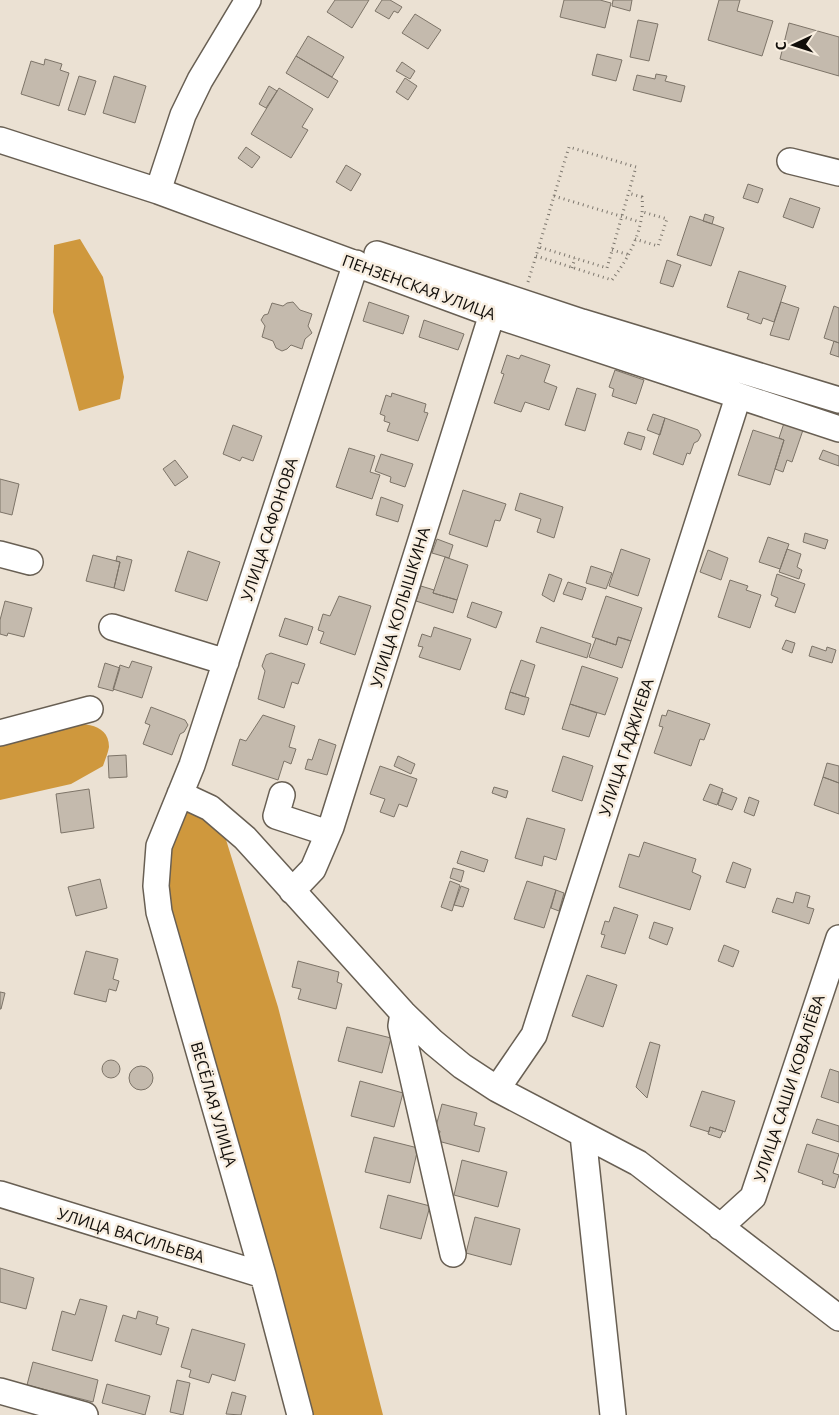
<svg xmlns="http://www.w3.org/2000/svg" width="839" height="1415" font-family="'Open Sans',sans-serif">
  <rect width="100%" height="100%" fill="#ebe1d3"/>
  <path fill="#cf983d" d="M80,239L103,277L124,377L120,399L79,411L53,312L54,245Z
    M58,723C76,724 109,720 109,747C108,753 105,760 103,766L71,784L0,800V740Z
    M175,806L191,811L223,830L278,1007L383,1415H304L149,835Z"/>
  <path fill="#c4baad" stroke="#7d7468" d="M335,0H369L352,28L327,12Z
    M382,0H390L402,7L398,13L394,11L389,19L375,11Z
    M564,0H600L611,3L605,28L560,17Z
    M613,0H632L630,11L612,6Z
    M719,0H740L737,11L773,21L762,56L708,40Z
    M415,14L441,30L428,49L402,33Z
    M638,20L658,24L649,61L630,57Z
    M789,23L839,37V76L780,59Z
    M308,36L344,57L332,77L296,56Z
    M597,54L622,60L616,81L592,75Z
    M296,56L338,81L328,98L286,73Z
    M45,59L62,64L60,70L69,73L59,106L21,94L31,61L44,65Z
    M402,62L415,71L410,79L396,71Z
    M656,74L667,76L665,81L685,86L681,102L633,90L637,75L655,79Z
    M79,76L96,81L85,115L68,110Z
    M114,76L146,86L135,123L103,113Z
    M405,78L417,86L408,100L396,92Z
    M269,86L277,91L266,108L259,104Z
    M279,88L313,109L302,127L308,130L291,158L251,134Z
    M246,147L260,157L252,168L238,158Z
    M346,165L361,174L351,191L336,182Z
    M748,184L763,189L758,203L743,198Z
    M790,198L820,208L813,228L783,217Z
    M705,214L714,217L712,224L703,221Z
    M690,216L724,228L711,266L677,255Z
    M667,260L681,265L673,287L660,283Z
    M739,271L786,286L774,322L763,318L761,324L747,319L749,314L727,307Z
    M293,302L300,310L312,314L308,326L312,333L305,339L302,349L291,345L287,349L282,351L276,348L273,341L262,337L265,326L261,320L264,315L268,314L272,303L283,306L287,303Z
    M369,302L409,316L403,334L363,321Z
    M781,302L799,308L789,340L770,335Z
    M834,306L839,308V343L824,338Z
    M424,320L464,334L458,350L419,337Z
    M834,341L839,343V357L830,354Z
    M507,355L519,359L521,355L550,365L544,382L557,387L549,410L525,402L521,412L494,403L504,374L501,373Z
    M615,370L644,380L636,404L612,396L614,389L609,387Z
    M577,388L596,394L585,431L565,425Z
    M392,393L426,404L424,412L428,413L418,441L387,431L390,423L384,421L385,416L380,414L386,395L391,397Z
    M653,414L665,418L660,435L647,430Z
    M665,418L698,430L701,435L698,441L694,443L690,454L687,453L683,465L653,454Z
    M784,423L803,430L792,462L787,460L783,472L775,469L784,440L779,438Z
    M233,425L262,436L253,461L242,457L240,461L223,454Z
    M753,430L784,440L770,485L738,475Z
    M628,432L645,437L641,450L624,444Z
    M349,448L375,456L370,472L380,475L372,499L336,487Z
    M823,450L839,456V466L819,459Z
    M381,454L413,464L405,487L390,482L391,477L375,471Z
    M175,460L188,477L175,486L163,469Z
    M0,479L19,484L12,515L0,512Z
    M463,490L506,504L500,521L495,520L487,547L449,534Z
    M520,493L563,507L554,538L537,532L541,519L515,510Z
    M381,497L403,505L398,522L376,515Z
    M805,533L828,540L825,549L803,542Z
    M768,537L789,544L780,569L759,562Z
    M437,539L453,545L449,558L432,553Z
    M621,549L650,559L638,596L609,586Z
    M787,549L801,554L797,567L802,570L799,579L779,572Z
    M708,550L728,558L721,580L700,572Z
    M188,551L220,562L207,601L175,591Z
    M93,555L120,562L114,588L86,581Z
    M117,556L132,560L124,591L114,588L120,562L116,561Z
    M445,557L468,565L457,600L433,593Z
    M591,566L612,573L606,589L586,583Z
    M549,574L562,579L554,602L542,595Z
    M777,574L805,584L795,613L775,606L778,598L771,595Z
    M730,580L748,586L746,590L761,595L750,628L718,617Z
    M568,582L586,588L582,600L563,594Z
    M421,586L434,590L433,593L457,600L453,613L416,601Z
    M339,596L371,606L355,655L320,643L324,632L318,630L323,614L330,616Z
    M606,596L642,608L631,641L618,637L616,645L592,637Z
    M5,601L32,608L24,637L8,633L7,636L0,634V620Z
    M472,602L502,612L496,628L467,617Z
    M285,618L313,627L307,645L279,636Z
    M434,627L471,639L460,670L419,657L423,647L418,646L422,634L431,637Z
    M541,627L591,644L587,658L536,642Z
    M618,637L631,641L622,668L589,657L596,638L616,645Z
    M786,640L795,643L792,653L782,649Z
    M812,646L826,651L827,647L836,650L832,663L809,656Z
    M271,653L305,664L298,684L292,682L284,708L258,699L265,671L262,666L266,655Z
    M521,660L535,665L525,697L510,692Z
    M132,661L152,667L142,698L113,689L120,665L129,668Z
    M105,663L120,668L113,691L98,687Z
    M582,666L618,678L605,715L570,704Z
    M510,692L529,698L524,715L505,709Z
    M570,704L597,713L589,737L562,729Z
    M151,707L185,720L188,725L184,732L180,734L172,755L143,744L150,725L145,723Z
    M668,710L710,724L704,740L700,739L691,766L654,753L663,727L659,726L662,715L666,716Z
    M263,715L295,726L289,747L296,749L291,764L284,761L278,780L232,765L240,739L246,741Z
    M319,739L336,745L327,775L305,769L308,759L312,760Z
    M126,755L127,777L109,778L108,756Z
    M398,756L415,764L411,774L394,766Z
    M563,756L593,766L582,801L552,791Z
    M827,763L839,766V783L823,777Z
    M380,766L417,779L407,807L399,804L394,817L380,812L385,799L370,794Z
    M823,777L839,783V814L814,805Z
    M710,784L723,789L717,805L703,800Z
    M494,787L508,791L506,798L492,793Z
    M89,789L94,828L61,833L56,794Z
    M722,792L737,798L732,810L718,805Z
    M749,797L759,801L754,816L744,812Z
    M527,818L565,829L556,860L544,856L542,866L515,858Z
    M644,842L696,859L692,872L701,876L690,910L619,887L629,854L639,857Z
    M461,851L488,860L484,872L457,863Z
    M733,862L751,869L745,888L726,882Z
    M453,868L464,871L461,882L450,878Z
    M100,879L107,908L76,916L68,887Z
    M450,881L460,885L452,911L441,907Z
    M527,881L556,890L544,928L514,919Z
    M461,886L469,889L463,907L454,905Z
    M556,890L564,893L559,911L551,908Z
    M796,892L810,896L807,907L814,909L809,924L772,912L777,898L793,903Z
    M614,907L638,915L625,954L601,947L605,935L601,934L605,921L609,922Z
    M654,922L673,928L667,945L649,938Z
    M724,945L739,951L733,967L718,961Z
    M86,951L118,959L113,979L119,981L116,991L109,989L106,1002L74,994Z
    M298,961L339,972L337,982L342,984L336,1009L298,999L301,989L292,987Z
    M587,975L617,985L603,1027L572,1016Z
    M0,992L5,993L1,1009H0Z
    M347,1027L391,1038L382,1073L338,1061Z
    M650,1042L660,1045L647,1098L636,1087Z
    M102 1069a9 9 0 1 1 18 0a9 9 0 1 1-18 0Z
    M129 1078a12 12 0 1 1 24 0a12 12 0 1 1-24 0Z
    M830,1069L839,1072V1103L821,1097Z
    M360,1081L403,1093L394,1127L351,1116Z
    M702,1091L735,1101L725,1132L710,1127L709,1132L690,1126Z
    M442,1104L477,1113L474,1125L485,1128L479,1152L438,1141L440,1131L435,1130Z
    M817,1119L839,1126V1142L812,1133Z
    M710,1127L723,1131L720,1138L708,1134Z
    M374,1137L418,1148L410,1183L365,1172Z
    M807,1144L839,1154L833,1173L839,1175L835,1188L822,1184L823,1181L798,1172Z
    M462,1160L507,1172L498,1207L454,1195Z
    M388,1195L430,1206L421,1239L380,1228Z
    M475,1217L520,1229L511,1265L466,1253Z
    M0,1268L34,1278L26,1309L0,1302Z
    M80,1299L107,1306L92,1361L52,1350L62,1311L75,1315Z
    M138,1311L158,1317L156,1324L169,1328L161,1355L115,1341L123,1315L136,1319Z
    M192,1329L245,1344L235,1381L212,1374L209,1383L189,1377L191,1370L181,1367Z
    M33,1362L98,1380L93,1402L27,1385Z
    M177,1380L190,1383L183,1415L170,1412Z
    M107,1384L150,1396L145,1415L102,1403Z
    M232,1392L246,1396L241,1415L226,1414Z"/>
  <g fill="none" stroke-linecap="round" stroke-linejoin="round">
    <defs>
      <path id="minor" d="M0,140L158,191L492,314L839,429
        M790,161L839,173
        M158,191L183,115L200,80L248,0
        M377,254L582,322L839,400
        M0,554L30,562
        M112,627L226,662
        M0,733L90,709
        M180,794L210,808L245,838L403,1013L433,1042L462,1066L497,1089L638,1163L839,1318
        M282,795L276,816L328,833
        M292,891L313,869L331,827L492,314
        M403,1013L401,1026L453,1254
        M497,1089L534,1035L738,397
        M583,1135L613,1415
        M0,1194L263,1275
        M720,1227L753,1197L839,938
        M0,1391L85,1415
        M300,1415L263,1275L159,912L156,886L159,846L192,765L356,263"/>
    </defs>
    <use href="#minor" stroke="#685f53" stroke-width="28"/>
    <path stroke="#7d776e" stroke-width="3" stroke-dasharray="1 4" stroke-linecap="butt" d="M554,196L640,222
      M635,239L658,246L667,219L643,212
      M612,250L630,255
      M536,256L612,280C630,256 645,228 642,197L628,193
      M572,268L575,258
      M528,282C542,237 555,192 569,147L636,167L607,268L539,247"/>
    <use href="#minor" stroke="#fff" stroke-width="25"/>
  </g>
  <g text-anchor="middle" stroke-width="5" stroke-linejoin="round" paint-order="stroke">
    <g font-size="16" fill="#110e0a" stroke="#f8eee0">
      <text transform="translate(419 287) rotate(20)" y="6">ПЕНЗЕНСКАЯ УЛИЦА</text>
      <text transform="translate(269 529) rotate(-72)" y="6">УЛИЦА САФОНОВА</text>
      <text transform="translate(400 607) rotate(-73)" y="6">УЛИЦА КОЛЫШКИНА</text>
      <text transform="translate(626 747) rotate(-72)" y="6">УЛИЦА ГАДЖИЕВА</text>
      <text transform="translate(789 1088) rotate(-72)" y="6">УЛИЦА САШИ КОВАЛЁВА</text>
      <text transform="translate(214 1104) rotate(74)" y="6">ВЕСЁЛАЯ УЛИЦА</text>
      <text transform="translate(131 1235) rotate(17)" y="6">УЛИЦА ВАСИЛЬЕВА</text>
    </g>
  </g>
  <g transform="translate(794 45) rotate(266)" stroke="#f8eee0" stroke-width="4" paint-order="stroke">
  <path d="M0-4L9 19L0 12L-9 19Z" fill="#110e0a"/>
  <text y="-8" font-size="14" font-weight="bold" text-anchor="middle" fill="#110e0a">С</text>
  </g>
</svg>
